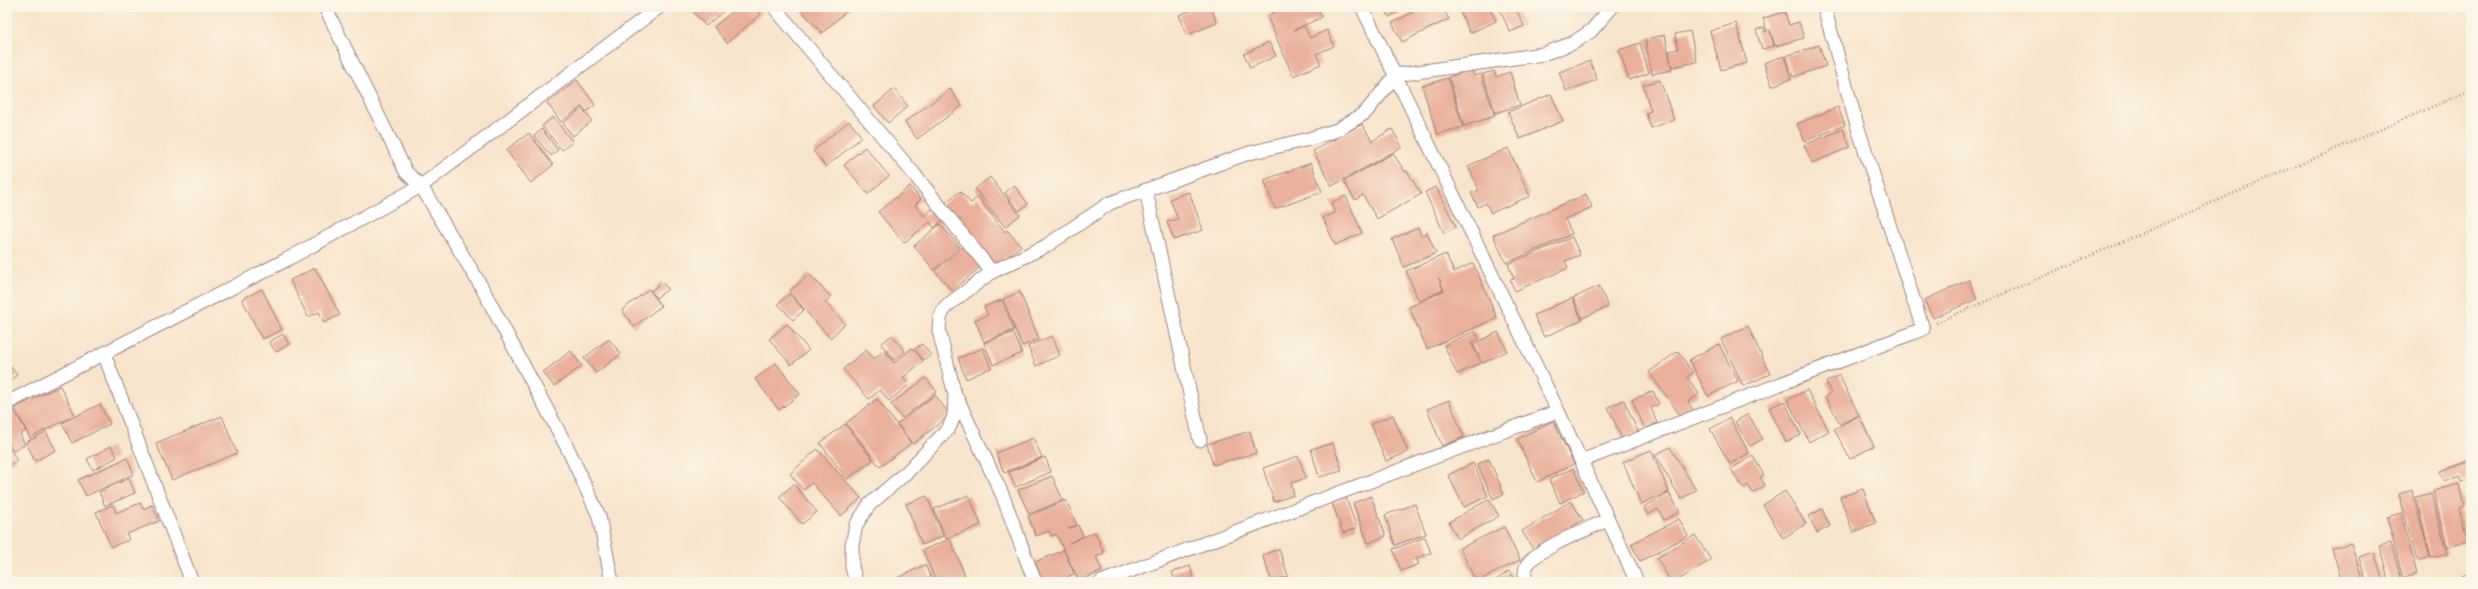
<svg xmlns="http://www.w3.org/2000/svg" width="2478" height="589" font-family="Mynerve,sans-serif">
  <rect width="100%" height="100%" fill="#fcf5e5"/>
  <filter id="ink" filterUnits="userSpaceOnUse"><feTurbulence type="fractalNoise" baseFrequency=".025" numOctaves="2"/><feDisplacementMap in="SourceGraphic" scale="8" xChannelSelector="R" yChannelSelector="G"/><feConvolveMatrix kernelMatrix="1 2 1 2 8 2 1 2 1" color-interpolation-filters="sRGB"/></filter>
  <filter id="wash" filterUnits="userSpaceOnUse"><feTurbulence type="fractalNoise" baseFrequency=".012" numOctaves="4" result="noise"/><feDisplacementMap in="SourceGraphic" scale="16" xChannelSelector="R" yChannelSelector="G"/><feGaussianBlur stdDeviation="0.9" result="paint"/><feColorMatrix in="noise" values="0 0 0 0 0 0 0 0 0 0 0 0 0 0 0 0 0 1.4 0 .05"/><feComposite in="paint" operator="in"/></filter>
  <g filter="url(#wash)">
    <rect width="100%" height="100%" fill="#f7e4cc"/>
    <g id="blocks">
      <path fill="#e9b09b" d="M689,7H728L706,26Z
        M738,7H755L761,14L727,43L714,27Z
        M798,7H851L822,33Z
        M1199,7H1211L1217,23L1187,35L1179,15Z
        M1285,7H1317L1322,17L1294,30L1304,26L1310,38L1327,30L1334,46L1316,54L1321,64L1293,76L1267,16Z
        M1384,7H1409L1389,17Z
        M1412,7H1442L1449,19L1402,42L1392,23L1413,12Z
        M1458,7H1489L1496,21L1470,33Z
        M1515,7L1524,26L1510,32L1499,8Z
        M1785,12L1789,25L1799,22L1804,38L1775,46L1770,30L1774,46L1762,49L1756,30L1764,27L1765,32L1767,31L1763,18Z
        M1736,23L1747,63L1721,70L1710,31Z
        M1690,31L1697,62L1672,67L1669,51L1678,49L1675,34Z
        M1665,35L1672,70L1652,74L1645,39Z
        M1269,42L1276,56L1250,68L1244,54Z
        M1640,43L1649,73L1629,80L1619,50Z
        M1819,45L1826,66L1793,77L1786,56Z
        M1784,56L1791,79L1772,86L1764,63Z
        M1590,61L1597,80L1566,91L1559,72Z
        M1472,69L1474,76L1481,74L1495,116L1464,126L1449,77Z
        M1494,71L1496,77L1510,72L1520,105L1495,113L1483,74Z
        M1448,78L1463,127L1437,134L1422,86Z
        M577,80L595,105L586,112L582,106L561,122L547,103Z
        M1660,80L1674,120L1651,128L1646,113L1651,111L1643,85Z
        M894,89L908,106L888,123L874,106Z
        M950,89L962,106L917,139L905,122Z
        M1551,94L1563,121L1520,139L1508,112Z
        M1838,107L1845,125L1805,141L1797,124Z
        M582,108L592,121L573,136L563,123Z
        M553,117L573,142L562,150L542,126Z
        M849,121L862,137L826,167L813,151Z
        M1362,124L1372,141L1392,129L1402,147L1332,186L1313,151Z
        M542,129L558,150L551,156L534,136Z
        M1843,129L1850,147L1812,163L1804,145Z
        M529,133L553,165L531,183L506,150Z
        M865,147L889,176L868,194L844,165Z
        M1508,148L1530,196L1491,213L1486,203L1478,207L1471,193L1479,190L1468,166Z
        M1393,153L1405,172L1407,171L1421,194L1377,219L1363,195L1355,200L1344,181Z
        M1311,163L1322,192L1275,209L1264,180Z
        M990,177L1020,215L1005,227L975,189Z
        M1014,185L1028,204L1019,211L1005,193Z
        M910,186L921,199L915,205L924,216L936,206L946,218L934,228L930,222L904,243L878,212Z
        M1436,187L1456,227L1444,233L1425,192Z
        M960,191L971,203L978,197L1005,232L1007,230L1021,246L993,268L941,206Z
        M1189,192L1203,230L1174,240L1167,222L1178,219L1170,199Z
        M1586,194L1592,207L1565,219L1572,234L1506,263L1493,235Z
        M1346,196L1362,233L1335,245L1323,218L1335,213L1331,203Z
        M940,224L960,247L934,270L914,246Z
        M1418,228L1421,236L1427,233L1436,253L1404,267L1392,239Z
        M1572,237L1580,255L1565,261L1568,268L1515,291L1510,280L1514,279L1508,264Z
        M964,246L981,266L952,291L935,271Z
        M1446,254L1454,272L1473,263L1497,318L1427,349L1409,307L1444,291L1439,278L1443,290L1419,301L1406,271Z
        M315,268L340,315L324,323L319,312L308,317L290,280Z
        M809,274L831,297L825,302L845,324L830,338L789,292Z
        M1969,280L1977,299L1933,318L1924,300Z
        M662,282L668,289L656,298L651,291Z
        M1599,286L1608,307L1582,318L1573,298Z
        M262,289L282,330L262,339L242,299Z
        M649,289L661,306L634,327L622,310Z
        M1020,292L1039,339L1022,346L1003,299Z
        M789,294L804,310L793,320L778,304Z
        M1572,298L1582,320L1544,337L1534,315Z
        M1002,300L1014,330L984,342L975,320L988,315L984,307Z
        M787,324L809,350L791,365L769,339Z
        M1748,326L1770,374L1743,386L1721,339Z
        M1475,331L1479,339L1471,343L1481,363L1457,374L1444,345Z
        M1013,332L1022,353L993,365L984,343Z
        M1498,332L1507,351L1483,363L1473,344Z
        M283,334L289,344L276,352L269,342Z
        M892,335L905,351L894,360L881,344Z
        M1052,336L1060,355L1036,366L1028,346Z
        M609,339L621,354L596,373L584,358Z
        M922,344L931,355L923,360L915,349Z
        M1719,344L1738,381L1708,396L1689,360Z
        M912,348L923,361L903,378L909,385L889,401L880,390L869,399L843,369L866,350L874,359L884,350L894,363Z
        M983,348L991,368L966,379L958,358Z
        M571,351L582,366L554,386L543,372Z
        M1678,351L1693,373L1687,377L1699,394L1688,402L1693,410L1682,418L1649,372Z
        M7,362L17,375L7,383Z
        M776,363L800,394L779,410L755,379Z
        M1839,375L1859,415L1840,424L1825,396L1831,393L1826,382Z
        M926,378L937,392L902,418L891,404Z
        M60,386L75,415L30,438L15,408Z
        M1807,390L1829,431L1809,442L1787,400Z
        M1653,391L1659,404L1651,408L1657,423L1645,429L1632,400Z
        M935,395L950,415L913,444L897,424Z
        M877,399L911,443L880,467L846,423Z
        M1449,400L1464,437L1442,446L1427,409Z
        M1624,400L1638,432L1622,439L1608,407Z
        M1784,401L1801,435L1786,442L1769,408Z
        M100,404L110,424L72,443L62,423Z
        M14,410L26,431L20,434L25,445L13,451L7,440V413Z
        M1748,414L1763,439L1750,446L1735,422Z
        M1393,415L1408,452L1386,461L1371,424Z
        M222,416L237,453L172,480L156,443Z
        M1859,416L1874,446L1850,459L1834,429Z
        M1730,418L1749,453L1730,464L1710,429Z
        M1553,421L1574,464L1537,482L1517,439Z
        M845,424L873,460L847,479L820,443Z
        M1250,431L1256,453L1213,465L1207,444Z
        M46,432L56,450L35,461L26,442Z
        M1033,438L1042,457L1004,473L996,453Z
        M7,443L17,461L7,466Z
        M1333,443L1342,471L1319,477L1311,449Z
        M111,446L117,457L93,470L87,459Z
        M1670,447L1696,490L1681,499L1655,455Z
        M817,449L861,498L841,516L812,483L804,490L790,474Z
        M1651,450L1669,492L1641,504L1623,462Z
        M1298,456L1306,478L1291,483L1294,495L1274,502L1263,468Z
        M1753,456L1764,475L1760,477L1765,485L1753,493L1748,485L1743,488L1731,469Z
        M1045,457L1051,472L1015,487L1009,472Z
        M127,458L134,474L86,496L78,480Z
        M1489,459L1504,494L1493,499L1477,464Z
        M2471,460V479L2462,482L2460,476L2445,482L2440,471Z
        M1473,463L1488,496L1464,507L1448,475Z
        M1573,468L1584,491L1560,503L1549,480Z
        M1052,476L1063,500L1029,514L1018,490Z
        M129,478L135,493L105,506L99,492Z
        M794,484L817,512L802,524L779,497Z
        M2459,484L2464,506L2459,508L2468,542L2447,547L2433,491Z
        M1863,489L1876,523L1853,532L1840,497Z
        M2412,490L2430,557L2417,561L2399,494Z
        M1785,491L1806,524L1783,538L1763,505Z
        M1669,493L1680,512L1664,520L1658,509L1648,515L1644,507Z
        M2431,493L2447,554L2431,558L2416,497Z
        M969,495L981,525L946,539L934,509Z
        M927,496L943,536L922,545L906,504Z
        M1371,496L1386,536L1368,543L1353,503Z
        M1346,498L1357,528L1343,533L1332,503Z
        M1489,499L1499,516L1458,539L1449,522Z
        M1066,500L1077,525L1068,529L1078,525L1083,536L1069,543L1095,532L1104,553L1096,557L1102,571L1079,581L1056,534L1051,536L1049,531L1036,536L1028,516Z
        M1571,501L1583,520L1534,551L1522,531Z
        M140,503L143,509L152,505L159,521L127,534L129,540L111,547L96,512L113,505L116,513Z
        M1415,504L1426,534L1395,545L1385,515Z
        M1822,509L1830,526L1817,533L1809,516Z
        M2401,513L2417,574L2403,578L2387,517Z
        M1679,519L1688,536L1640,561L1631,544Z
        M1504,527L1520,560L1476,582L1460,548Z
        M1695,535L1711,560L1675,582H1671L1657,558Z
        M1425,537L1431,553L1416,558L1419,564L1401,571L1393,549Z
        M950,539L960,563L967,582H936L923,550Z
        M2351,543L2363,582H2342L2332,548Z
        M2391,543L2401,577L2389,581L2379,546Z
        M1279,549L1288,576L1272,581L1262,555Z
        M1064,550L1074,574L1055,582H1043L1035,562Z
        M2374,552L2383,582H2366L2359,557Z
        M925,565L933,582H888Z
        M1190,566L1195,582H1176L1172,572Z
        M1509,571L1517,582H1493Z"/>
    </g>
  </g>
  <g filter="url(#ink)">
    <use href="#blocks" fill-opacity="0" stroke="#a0827c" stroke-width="1"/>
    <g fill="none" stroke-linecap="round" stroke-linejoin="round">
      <defs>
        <path id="street" d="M325,7L406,172L421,186L481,286L569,451L599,516L612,582
          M774,7L914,174L992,272
          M1362,7L1558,411L1637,582
          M1146,191L1200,440
          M104,354L192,582
          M956,396L1002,494L1035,582
          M7,403L286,260L421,186L659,7
          M1581,461L1923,329L1856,122L1824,7
          M856,582L852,567V545L856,525L869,505L908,471L949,428L954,416L955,395L939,331L940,318L945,307L992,272L1046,246L1110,203L1249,153L1309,139L1337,130L1365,113L1396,75L1543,54L1573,43L1591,31L1612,7
          M1101,582L1558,411
          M1526,582C1525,577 1524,572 1526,567C1534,549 1589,529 1607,520
          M2466,582L2471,580"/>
      </defs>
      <use href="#street" stroke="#a0827c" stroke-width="15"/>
      <path stroke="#a0827c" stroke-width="2.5" stroke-dasharray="1 3" stroke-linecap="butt" d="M1936,323L2471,90"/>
      <use href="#street" stroke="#fff" stroke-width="13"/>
    </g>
  </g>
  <rect width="2478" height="589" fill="none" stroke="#fcf5e5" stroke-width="24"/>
</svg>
